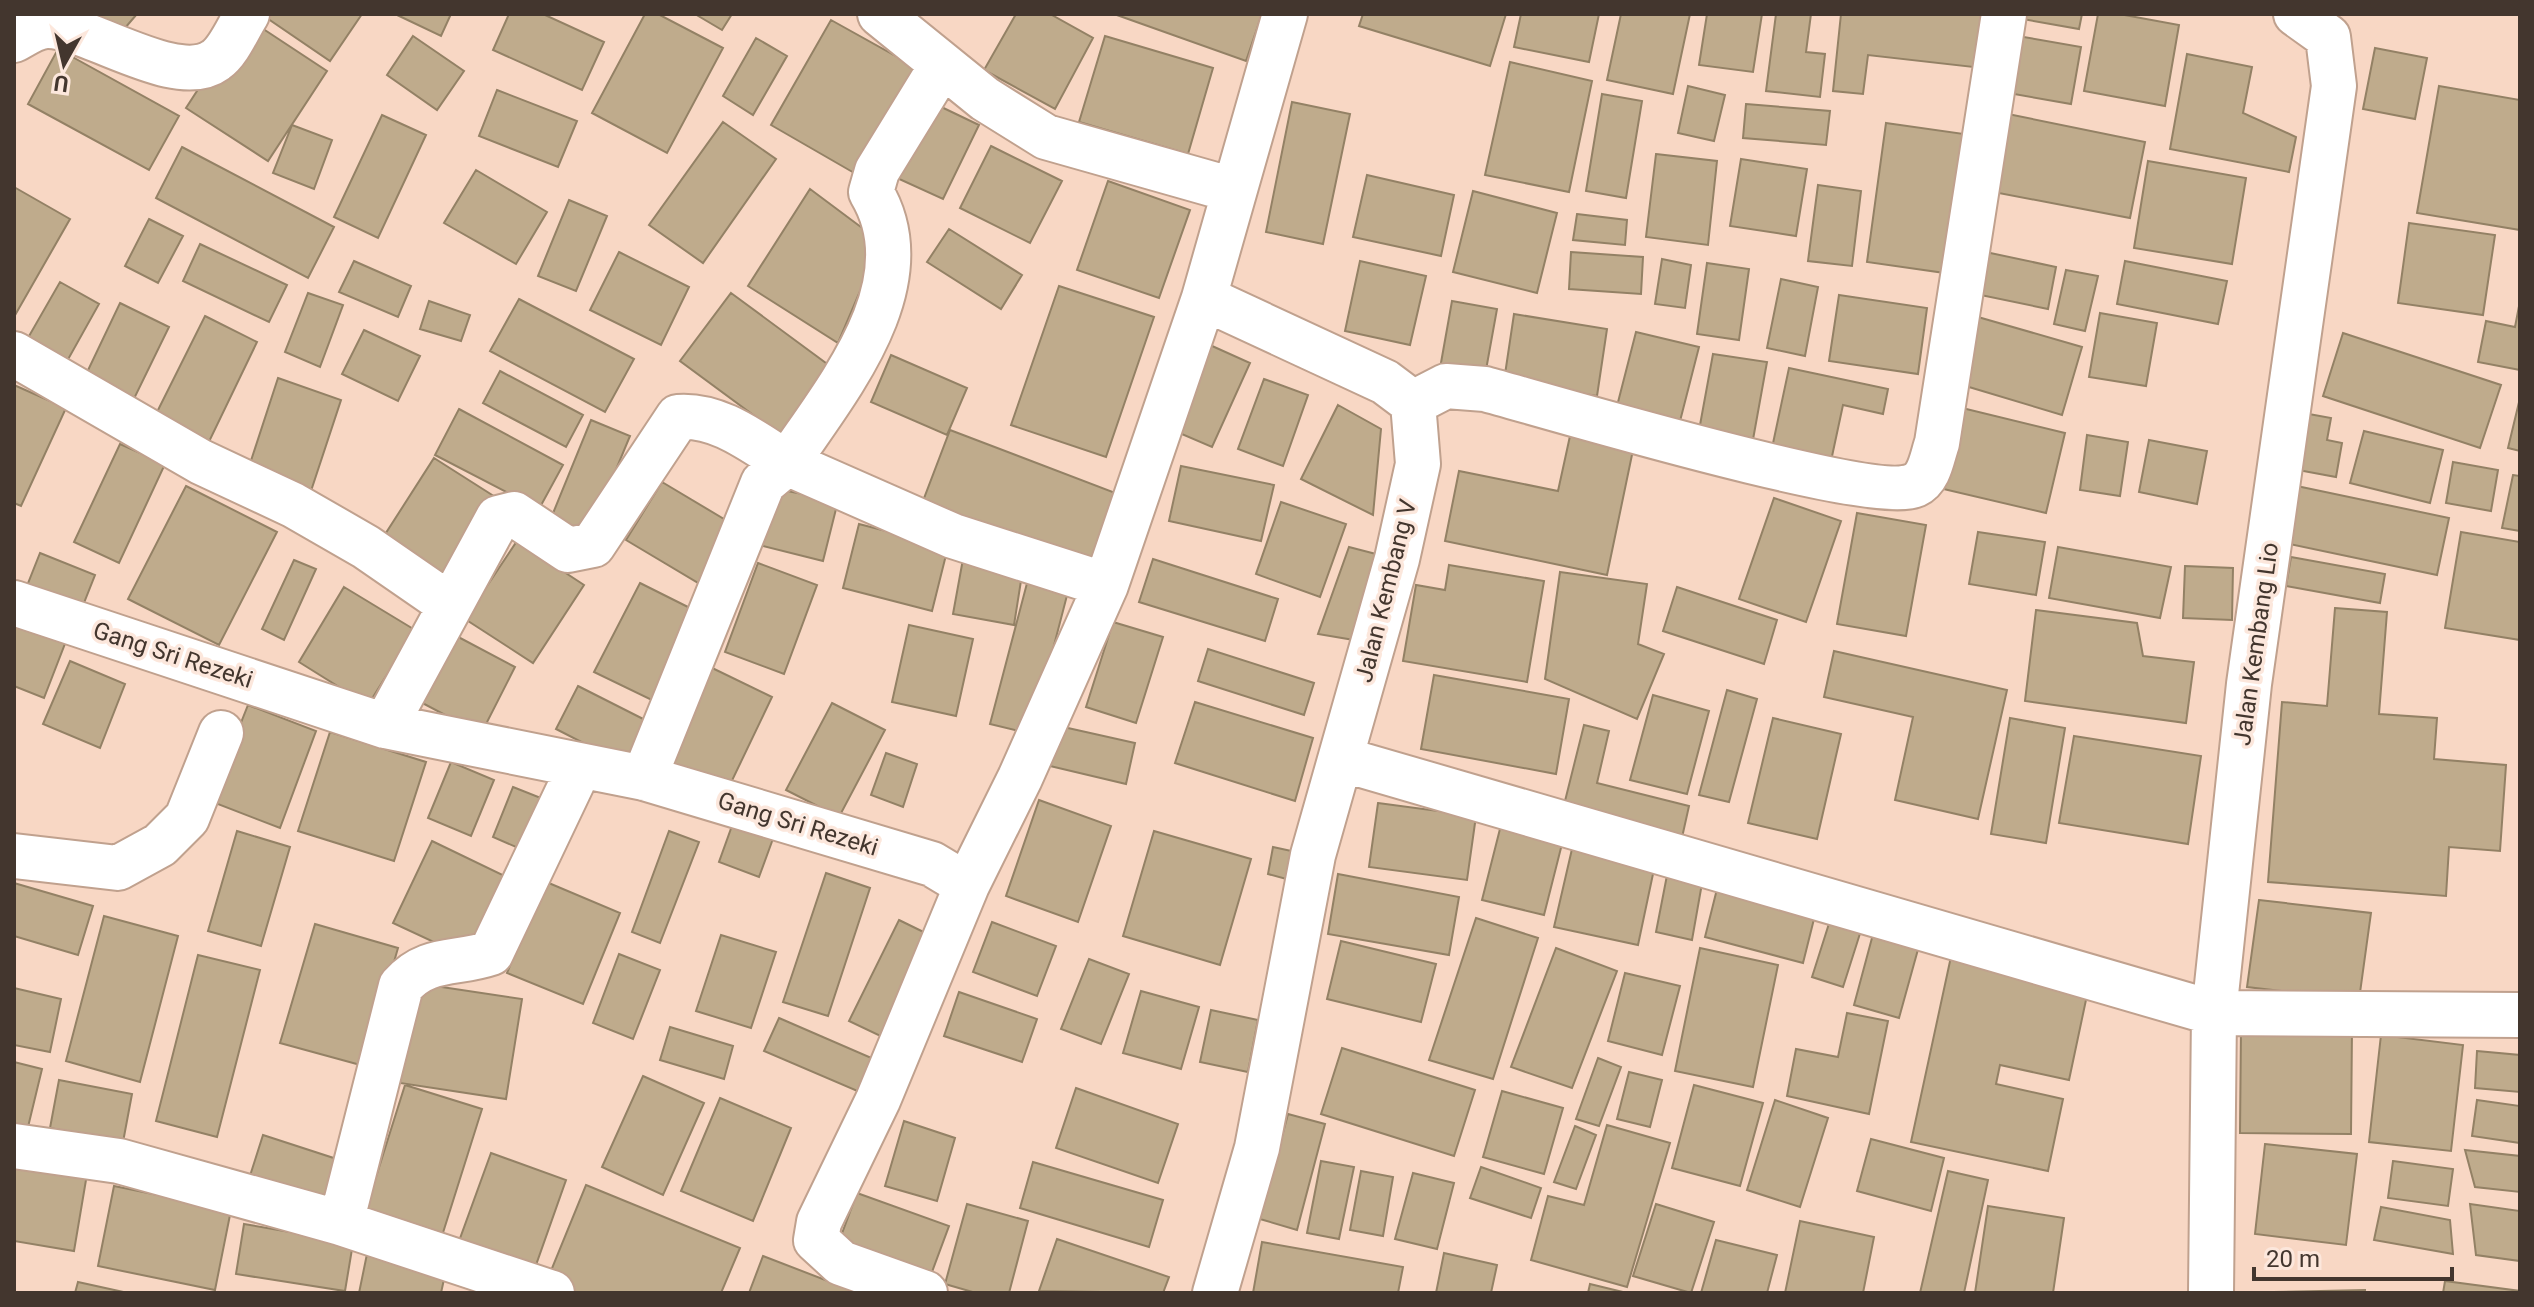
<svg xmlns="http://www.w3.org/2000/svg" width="2534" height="1307" font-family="Roboto,sans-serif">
  <rect width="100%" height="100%" fill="#f8d7c4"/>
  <path fill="#bfab8c" stroke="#938165" stroke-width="2" d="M95,14H137L119,35Z
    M261,14H362L330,61Z
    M395,14H451L441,36Z
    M509,14H543L604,42L582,90L493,50Z
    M645,14H658L723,48L667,153L592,113Z
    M695,14H732L722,30Z
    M1016,14H1050L1093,38L1055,109L984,70Z
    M1114,14H1262L1246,61Z
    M1363,14H1506L1490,66L1359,26Z
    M1521,14H1599L1589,62L1514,47Z
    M1621,14H1690L1673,94L1607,80Z
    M1707,14H1762L1753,72L1699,65Z
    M1776,14H1811L1806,52L1825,54L1820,97L1766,91Z
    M1841,14H1988L1982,68L1868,55L1863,94L1833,91Z
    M2012,14H2082L2079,29L2011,17Z
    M2098,14H2119L2179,25L2165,106L2084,91Z
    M245,17L327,71L268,161L186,108Z
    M831,20L917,68L856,174L771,125Z
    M2006,34L2081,47L2071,104L1997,91Z
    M413,36L464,71L437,110L387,75Z
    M1105,36L1213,68L1188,154L1079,122Z
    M756,38L787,56L753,115L723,96Z
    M2375,48L2427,58L2415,119L2363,109Z
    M58,49L179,116L149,170L28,104Z
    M2187,54L2252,67L2243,113L2296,137L2289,172L2170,149Z
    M1510,62L1592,81L1569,192L1485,175Z
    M1688,86L1725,95L1714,141L1678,133Z
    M2439,86L2520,100V230L2417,213Z
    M497,90L577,121L558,167L479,136Z
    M1602,94L1642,101L1626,198L1586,191Z
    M1292,102L1350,114L1323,244L1266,232Z
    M933,103L979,125L943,199L897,178Z
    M1746,104L1830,111L1826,145L1743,138Z
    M1998,112L2145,142L2130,218L1983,190Z
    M382,115L426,135L378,238L334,217Z
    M723,122L776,159L703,263L649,225Z
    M1886,123L1964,134L1945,273L1867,262Z
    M292,125L332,140L314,189L273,173Z
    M991,146L1062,181L1030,243L960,208Z
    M182,147L334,227L308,278L156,198Z
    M1656,154L1717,161L1708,245L1646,237Z
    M1741,159L1807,169L1796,236L1730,226Z
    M2148,161L2246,178L2232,264L2134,248Z
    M476,170L547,212L516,264L444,223Z
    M1367,175L1454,195L1441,256L1353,237Z
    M1108,181L1190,210L1159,298L1077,270Z
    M1818,185L1861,191L1852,266L1808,261Z
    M14,187L70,219L14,317Z
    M810,189L881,242L838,343L748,286Z
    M1473,191L1557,213L1537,293L1453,272Z
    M569,200L607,216L576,291L538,276Z
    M1577,214L1627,220L1625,245L1573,240Z
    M149,219L183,236L158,283L125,266Z
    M2409,223L2495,235L2483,315L2398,303Z
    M949,229L1022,275L1001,309L927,262Z
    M200,244L287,285L269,322L183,281Z
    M1981,251L2056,267L2048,309L1971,293Z
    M619,252L689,287L661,345L590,310Z
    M1571,252L1643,257L1641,294L1569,289Z
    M1662,259L1691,265L1685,308L1655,304Z
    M354,261L411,286L398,317L339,292Z
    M1360,261L1426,276L1410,345L1345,331Z
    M2125,261L2227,281L2218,324L2117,304Z
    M1707,263L1749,269L1739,340L1697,334Z
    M2066,270L2098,276L2085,331L2054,324Z
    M1781,279L1818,287L1805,356L1767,348Z
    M60,282L99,304L61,372L21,350Z
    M1059,286L1154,317L1106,457L1011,425Z
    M308,293L343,305L320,367L285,352Z
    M731,293L834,369L783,437L680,361Z
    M1839,295L1927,308L1918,374L1829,361Z
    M519,299L634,359L605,412L490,351Z
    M429,301L470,315L461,341L420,329Z
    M1452,301L1497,309L1484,381L1439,374Z
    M2520,301V370L2478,362L2486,321L2515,327Z
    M120,303L169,327L128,411L80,387Z
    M2100,313L2157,323L2146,386L2089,377Z
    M1514,314L1607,329L1597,396L1504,381Z
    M205,316L257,342L205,450L151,424Z
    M1978,317L2082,347L2062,415L1959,384Z
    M364,330L420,356L398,401L342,374Z
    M1636,332L1699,347L1679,425L1616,410Z
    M2343,333L2501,385L2480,448L2323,396Z
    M1201,341L1250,363L1212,447L1163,426Z
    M1713,354L1767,362L1752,445L1698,436Z
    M891,355L967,388L947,435L871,402Z
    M1789,368L1888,389L1883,414L1843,405L1831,461L1772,448Z
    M500,371L583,415L566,447L483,403Z
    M278,378L341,400L308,500L245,479Z
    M1264,379L1308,395L1283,466L1238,449Z
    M14,385L66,408L21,506L14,503Z
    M2520,398V451L2508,448Z
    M1338,405L1381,429L1373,515L1301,479Z
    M1954,406L2065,433L2046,513L1935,487Z
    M459,409L563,465L539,509L435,455Z
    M2298,412L2331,418L2327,440L2342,443L2336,477L2287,468Z
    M591,420L630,436L585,544L547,528Z
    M950,430L1118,494L1090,564L923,501Z
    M2364,431L2443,450L2430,503L2350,483Z
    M2087,435L2128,442L2120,496L2080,490Z
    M1570,436L1633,450L1607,575L1445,541L1459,471L1558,491Z
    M2149,440L2207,451L2197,504L2139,492Z
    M120,444L165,464L119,563L74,542Z
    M434,458L500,500L441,593L375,550Z
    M2453,462L2498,470L2491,511L2446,503Z
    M1181,466L1274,485L1261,541L1169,521Z
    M2513,475L2520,476V531L2502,528Z
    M662,482L734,525L700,584L626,540Z
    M2292,485L2449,518L2437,575L2280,542Z
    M186,486L277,532L219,645L128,599Z
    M767,487L838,501L823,561L747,542Z
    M1774,498L1841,521L1806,622L1739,599Z
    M1281,502L1346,524L1320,597L1256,574Z
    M1857,513L1926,525L1906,636L1837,624Z
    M859,524L948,547L932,611L843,588Z
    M1978,532L2045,542L2036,595L1969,584Z
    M2461,532L2520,542V640L2445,628Z
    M517,541L584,585L533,663L465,619Z
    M1349,547L1376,554L1360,641L1318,634Z
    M2058,547L2171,567L2160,618L2049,598Z
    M40,553L95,575L78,618L23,596Z
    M2291,557L2385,574L2380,603L2286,586Z
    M963,559L1023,568L1014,625L953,614Z
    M1153,559L1278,599L1265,641L1139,602Z
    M294,560L316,569L284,640L262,629Z
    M758,563L817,585L784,674L725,652Z
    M1449,565L1544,581L1527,682L1403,661L1416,585L1445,590Z
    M2185,566L2233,568L2232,620L2183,618Z
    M1031,568L1071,580L1031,734L990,724Z
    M1560,572L1647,584L1638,644L1664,654L1637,719L1545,679Z
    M640,583L704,615L660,704L594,672Z
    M344,587L415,630L368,705L299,662Z
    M1677,587L1777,620L1764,664L1663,631Z
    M2335,608L2387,612L2379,714L2437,718L2434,759L2506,765L2500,851L2449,847L2446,896L2268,882L2282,702L2327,706Z
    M2036,610L2137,623L2143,656L2194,662L2186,723L2025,701Z
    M14,622L66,641L44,698L14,686Z
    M1113,622L1163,637L1136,723L1086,707Z
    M909,625L973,639L956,716L892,702Z
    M447,631L515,667L481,734L411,697Z
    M1208,649L1314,683L1304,715L1198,681Z
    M1834,651L2007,690L1978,819L1895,800L1913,717L1824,697Z
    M70,661L125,684L100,748L43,724Z
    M706,665L772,697L727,791L662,759Z
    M1434,675L1569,699L1556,774L1421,749Z
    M578,686L663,729L640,772L556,729Z
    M1727,690L1757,699L1729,802L1699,795Z
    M1653,695L1709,711L1687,794L1630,780Z
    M1195,702L1313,738L1295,801L1175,763Z
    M832,703L885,730L839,817L786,790Z
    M248,705L316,731L280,828L210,801Z
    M1773,718L1841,734L1817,839L1748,823Z
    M2010,718L2065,728L2046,843L1991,834Z
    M1584,725L1609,731L1597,783L1689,806L1681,842L1562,813Z
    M1059,726L1135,743L1126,784L1050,766Z
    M330,732L426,762L394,861L298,831Z
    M2074,736L2201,756L2188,844L2059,823Z
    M886,753L917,764L903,807L871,795Z
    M451,762L494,780L471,836L428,818Z
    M513,787L551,802L530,853L493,837Z
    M1039,800L1111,826L1078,922L1006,896Z
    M1378,803L1476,816L1467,880L1369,867Z
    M1502,821L1564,836L1544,915L1482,900Z
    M733,823L774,836L759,877L719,862Z
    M237,831L290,847L261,946L208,931Z
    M669,831L699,842L660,943L632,932Z
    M1154,831L1251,859L1220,965L1123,936Z
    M1575,836L1657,855L1638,945L1554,927Z
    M432,841L511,879L468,958L393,923Z
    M1273,847L1296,852L1290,880L1268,874Z
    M1669,865L1704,872L1692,940L1656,932Z
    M826,873L870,888L828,1016L783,1002Z
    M1338,874L1459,897L1449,955L1328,934Z
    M1720,877L1818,903L1803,963L1705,937Z
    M544,881L620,913L583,1004L507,973Z
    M14,883L93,906L78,955L14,936Z
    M2259,900L2371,913L2359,1000L2247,987Z
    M1833,911L1864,921L1843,987L1812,977Z
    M104,916L178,936L140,1082L66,1061Z
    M1476,918L1538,938L1493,1079L1429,1060Z
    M899,920L942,941L893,1042L849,1021Z
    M992,922L1056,946L1037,996L973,972Z
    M1876,923L1922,935L1899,1018L1854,1005Z
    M315,924L398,948L364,1066L280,1043Z
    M721,935L776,952L751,1028L696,1011Z
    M1341,941L1436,964L1421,1022L1327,999Z
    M1556,948L1617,971L1572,1088L1511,1067Z
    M1700,948L1778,965L1753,1087L1675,1071Z
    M1952,952L2090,981L2069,1080L2000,1065L1996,1084L2063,1099L2048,1171L1911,1142Z
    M619,954L660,970L633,1039L593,1023Z
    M198,955L260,970L217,1137L156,1121Z
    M1089,959L1129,974L1101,1044L1061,1029Z
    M1625,973L1680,986L1662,1055L1608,1041Z
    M415,983L522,999L506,1099L400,1083Z
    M14,988L61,999L50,1052L14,1045Z
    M1141,991L1199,1007L1181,1069L1123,1053Z
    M959,992L1037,1019L1022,1062L944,1036Z
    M1211,1010L1258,1020L1248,1072L1200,1062Z
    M1847,1013L1888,1021L1869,1114L1787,1096L1796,1049L1838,1057Z
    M779,1018L883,1063L869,1096L764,1051Z
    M670,1027L733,1046L724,1079L660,1060Z
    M2241,1028L2352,1029L2351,1134L2240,1133Z
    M2381,1035L2463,1045L2451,1151L2369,1142Z
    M1342,1048L1475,1090L1454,1156L1321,1114Z
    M2477,1051L2520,1055V1092L2475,1088Z
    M1598,1058L1621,1067L1599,1126L1576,1119Z
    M14,1062L42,1069L28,1127L14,1123Z
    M1629,1072L1662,1080L1650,1127L1617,1119Z
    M643,1076L704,1103L663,1195L602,1167Z
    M59,1080L132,1094L123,1142L50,1128Z
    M405,1085L482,1109L441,1239L364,1215Z
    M1694,1085L1763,1103L1740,1186L1672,1168Z
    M1076,1088L1178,1124L1158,1183L1056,1148Z
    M1502,1091L1563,1108L1544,1174L1483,1157Z
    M720,1098L791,1128L753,1221L681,1191Z
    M1775,1100L1828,1118L1800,1207L1747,1190Z
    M2477,1100L2520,1106V1143L2472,1136Z
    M1288,1114L1325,1124L1297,1230L1260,1219Z
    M904,1121L955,1138L937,1201L885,1186Z
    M1607,1125L1670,1143L1627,1287L1531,1260L1548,1196L1584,1205Z
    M1575,1126L1596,1135L1576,1189L1554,1182Z
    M263,1135L352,1164L336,1211L248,1182Z
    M1871,1139L1944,1158L1931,1211L1857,1191Z
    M2265,1144L2357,1154L2346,1245L2255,1234Z
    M2465,1150L2520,1156V1192L2475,1187Z
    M491,1153L566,1180L530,1282L454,1255Z
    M14,1161L87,1174L74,1251L14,1241Z
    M1321,1161L1354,1167L1339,1239L1307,1233Z
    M2393,1161L2453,1169L2448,1206L2388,1198Z
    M1033,1162L1163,1200L1149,1247L1020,1208Z
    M1481,1167L1541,1188L1531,1218L1470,1198Z
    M1361,1171L1393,1177L1383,1236L1350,1230Z
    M1948,1171L1988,1180L1964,1293H1920Z
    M1413,1173L1454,1183L1437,1249L1395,1239Z
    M586,1185L740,1248L721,1293H569L546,1283Z
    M114,1186L231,1210L215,1290L98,1266Z
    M857,1193L949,1226L929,1280L837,1247Z
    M967,1204L1028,1221L1009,1293H976L945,1284Z
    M1656,1204L1714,1222L1691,1293L1633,1276Z
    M2470,1204L2520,1211V1261L2476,1255Z
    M1988,1206L2064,1218L2053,1293H1975Z
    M2381,1207L2450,1220L2453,1254L2374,1240Z
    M1800,1221L1874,1237L1863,1293H1785Z
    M244,1224L353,1243L345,1291L236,1274Z
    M1057,1239L1169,1277L1163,1293L1039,1291Z
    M1716,1240L1777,1255L1767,1293H1701Z
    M1262,1242L1403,1267L1398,1293H1253Z
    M1444,1253L1497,1265L1491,1293H1436Z
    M367,1254L446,1270L441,1293H359Z
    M763,1256L859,1293H749Z
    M2445,1281L2520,1291V1293H2443Z
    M78,1282L128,1293H75Z
    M1590,1284L1627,1293H1588Z
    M2365,1290V1293H2274V1292Z"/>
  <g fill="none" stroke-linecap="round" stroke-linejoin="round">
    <defs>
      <path id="minor" d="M880,14L985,99L1046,137L1233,190
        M14,40C25,34 36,26 48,26C89,26 177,89 216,60C229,51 238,28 247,14
        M1204,298L1385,382L1413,403L1418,464L1397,559L1313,855L1257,1148L1215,1293
        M14,354L201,462L293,505L366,547L450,605
        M1413,403L1446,386L1485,389C1548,406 1874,504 1915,485C1930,478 1932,457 1937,443L2004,14
        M14,603L385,726L644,778L932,864L967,885L1020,778L1106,585L1204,298L1285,14
        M385,726L498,518L514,514L568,550L593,545L678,417C719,414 753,442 787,463C837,389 926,283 871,192L877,171L942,65
        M1341,759L2214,1013L2520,1015
        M644,778L763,483L787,463L953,536L1106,585
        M14,856L118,868L160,845L187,818L221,733
        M14,1146L119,1161L341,1223L552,1293
        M341,1223L401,986C427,956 456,965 491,953L580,766
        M925,1293L841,1263L816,1240L819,1222L878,1100L967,885
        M2211,1293L2214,1013L2249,684L2334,86L2328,37L2296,14"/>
    </defs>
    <use href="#minor" stroke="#c0a18e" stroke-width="48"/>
    <use href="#minor" stroke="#fff" stroke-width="44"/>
  </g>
  <g text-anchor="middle" stroke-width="7" stroke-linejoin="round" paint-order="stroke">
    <g font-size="24" fill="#43362e" stroke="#fce7dc">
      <text transform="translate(1386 591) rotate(-76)" y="8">Jalan Kembang V</text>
      <text transform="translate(2256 644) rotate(-82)" y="8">Jalan Kembang Lio</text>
      <text transform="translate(173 655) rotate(18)" y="8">Gang Sri Rezeki</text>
      <text transform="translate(798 824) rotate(17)" y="8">Gang Sri Rezeki</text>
    </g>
  </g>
  <rect width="2534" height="1307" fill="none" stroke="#43362e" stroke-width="32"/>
  <g transform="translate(64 64) rotate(188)" stroke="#fce7dc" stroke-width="6" paint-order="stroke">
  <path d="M0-6L14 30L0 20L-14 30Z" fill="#43362e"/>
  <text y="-12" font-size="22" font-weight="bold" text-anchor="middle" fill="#43362e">U</text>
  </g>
  <path d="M2254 1267v12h198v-12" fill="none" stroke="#43362e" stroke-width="4"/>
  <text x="2266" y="1267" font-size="24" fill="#43362e" stroke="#fce7dc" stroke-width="6" paint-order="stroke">20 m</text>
</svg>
